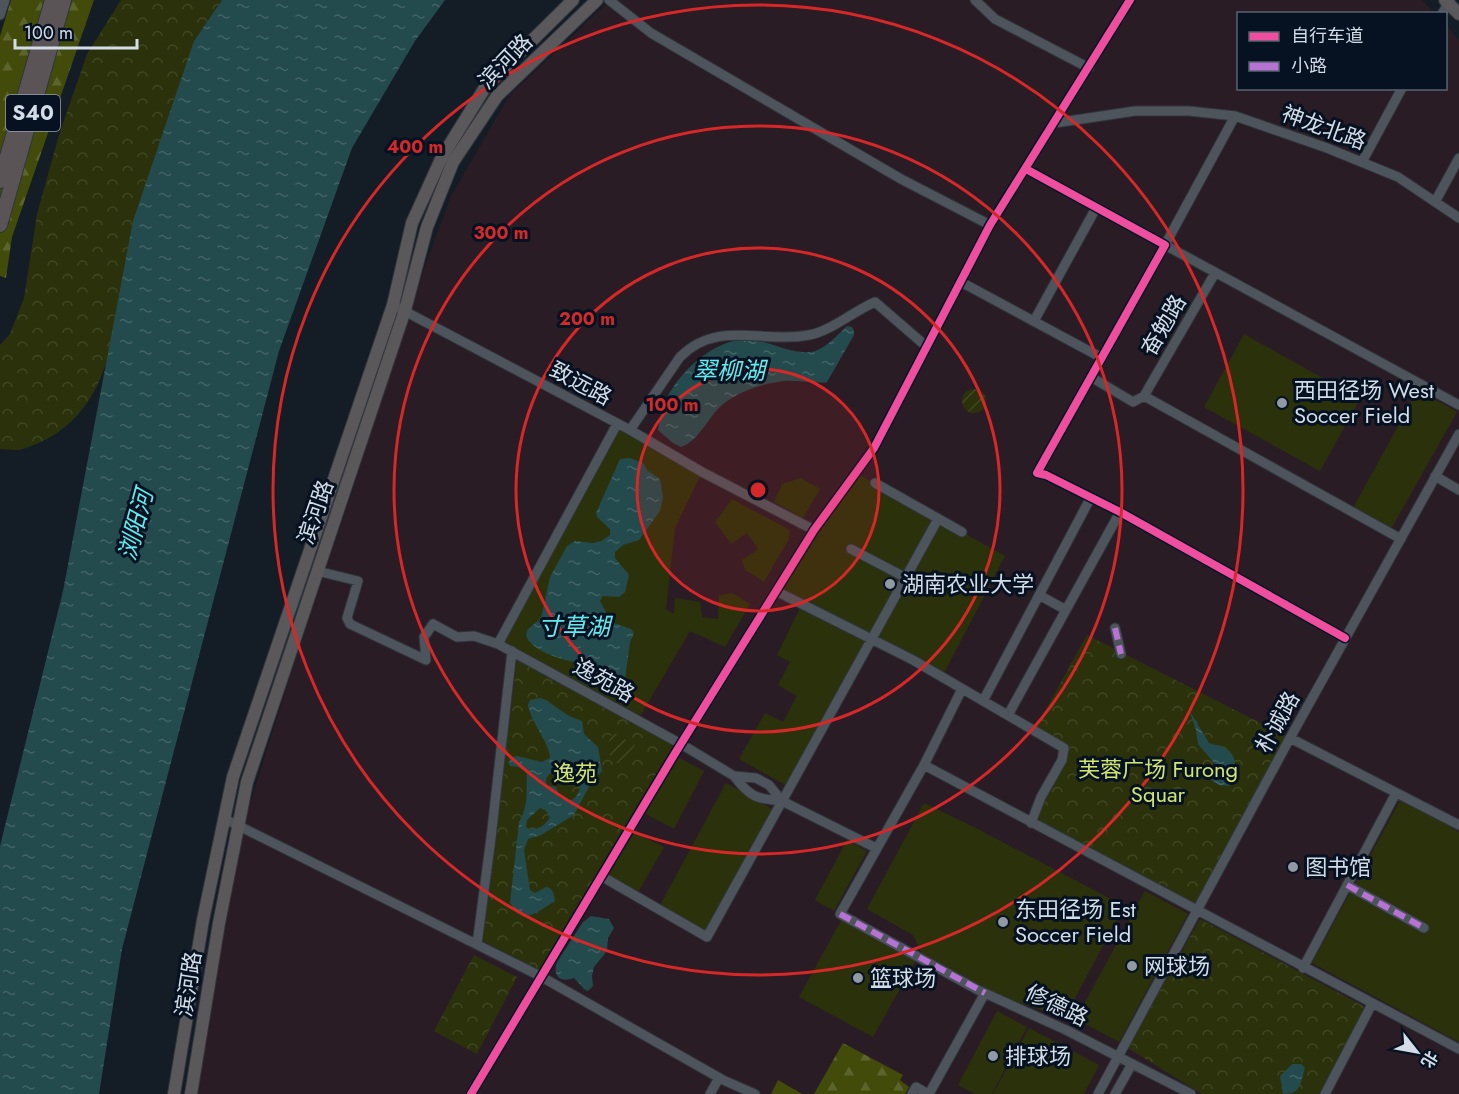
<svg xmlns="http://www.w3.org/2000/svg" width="1459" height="1094" font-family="Jost,'Noto Sans SC',sans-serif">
  <defs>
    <pattern id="forest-firs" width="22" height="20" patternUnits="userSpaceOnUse" patternTransform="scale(1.5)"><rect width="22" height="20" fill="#424b09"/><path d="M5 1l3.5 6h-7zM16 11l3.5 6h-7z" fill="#5c642d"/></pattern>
    <pattern id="park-crowns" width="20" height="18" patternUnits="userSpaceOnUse" patternTransform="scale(1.5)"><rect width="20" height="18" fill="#2b320b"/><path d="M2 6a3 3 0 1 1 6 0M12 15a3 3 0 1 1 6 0" fill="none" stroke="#3f4623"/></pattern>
    <pattern id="garden-furrows" width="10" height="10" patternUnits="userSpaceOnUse" patternTransform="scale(1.5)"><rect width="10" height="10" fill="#2b320b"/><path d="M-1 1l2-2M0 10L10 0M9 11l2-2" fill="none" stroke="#3f4623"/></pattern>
    <pattern id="water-ripples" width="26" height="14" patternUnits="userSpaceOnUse" patternTransform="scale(1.5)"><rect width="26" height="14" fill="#234a4c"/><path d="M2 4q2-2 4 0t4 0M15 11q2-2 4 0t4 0" fill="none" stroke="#426466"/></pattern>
  </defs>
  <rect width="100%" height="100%" fill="#141c25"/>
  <path fill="#2a1c24" d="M610,0H1422L1435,13L1238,14V88H1446V25L1459,40V1094H197L240,837L292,669L350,498L420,280L451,196L509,96Z"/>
  <path fill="#2b320b" d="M1244,334L1360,399L1320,471L1204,407Z
    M1418,390L1457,412L1391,529L1353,508Z
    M617,424L702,472L675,528L666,609L674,614L675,598L700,602L702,617L718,619L719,595L733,593L750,604L725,647L690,631L638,720L498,644Z
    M856,473L1005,556L942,677L872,641L789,787L739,759L765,713L783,722L797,696L778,685L790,662L777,655L802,604L776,591Z
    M801,478L820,489L803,518L774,502L782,484Z
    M732,499L790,530L789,539L764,582L745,570L742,560L758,549L747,533L731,544L715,522Z
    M674,755L704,771L674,829L640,811Z
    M726,783L776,811L707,937L658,909Z
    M1401,799L1459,832V1042L1312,963Z
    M924,803L974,827L1124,906L1065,1017L978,990L926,962L913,935L867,909Z
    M629,830L664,847L636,896L601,876Z
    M847,840L867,851L834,911L815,900Z
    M1145,891L1188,914L1119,1042L1076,1019Z
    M842,919L916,960L873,1037L799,997Z
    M997,1011L1027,1027L992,1094H975L958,1085Z
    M1029,1028L1099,1065L1084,1094H993Z"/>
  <path fill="url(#forest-firs)" d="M11,0H94L12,237L6,278L0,276V36Z
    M843,1043L903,1075L900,1080L909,1087L905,1094H814Z
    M778,1080L802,1094H771Z"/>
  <path fill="url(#park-crowns)" d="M121,0H222L194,41L112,339C102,391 77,432 23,449C16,451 7,449 0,449V345L10,334L24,298L37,214L59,135L87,54Z
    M1087,635L1290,738L1197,912L1095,857L1055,829L1036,820L1047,781L1068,746L1035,729Z
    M517,660L675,746L539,970L483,941Z
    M1200,919L1367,1008L1319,1094H1202L1128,1048Z
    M474,955L517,977L477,1054L434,1031Z"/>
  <path fill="url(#garden-furrows)" d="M962 401a12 12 0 1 1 24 0a12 12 0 1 1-24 0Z
    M613,732L635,745L623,767C608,758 604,748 613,732Z"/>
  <path fill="url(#water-ripples)" fill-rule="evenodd" d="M222,0H445L415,41L352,148L279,351L122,949L99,1094H0V846L63,591L133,221L194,41Z
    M847,326L852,327L854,331V335L827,382C813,384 798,380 784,381C765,383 743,390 727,401C709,413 701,440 681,447L673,443L658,430C660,419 662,408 667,398C681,369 720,334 755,340C772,343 792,354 810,352C824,351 837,335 847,326Z
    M630,458L643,463L648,471L660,479L663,497L660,511L639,540L623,545L615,552V558L629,575L625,592L619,597L603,596L600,601L611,622L631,629L634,633L630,642L625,680L608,684L582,674L576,662C562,661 529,649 526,635L528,629L539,620L542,614L550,577L567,546L575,541L593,543L601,541L610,535V529L597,517L596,513L620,459Z
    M540,698L546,700L569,716L582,721L584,734L598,747L602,771L592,781L574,815L541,835L528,839L524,850L530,890L535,893L546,887C553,888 554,894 555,901L536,913L525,917L518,913L510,903L519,822C529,806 526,791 527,772L518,767L510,766L508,762L513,757L517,756L542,762L550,758C550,743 531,723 528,705L530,700ZM561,770C578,772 588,787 572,800L560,798L556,787L547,785C543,775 553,771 561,770ZM540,808L545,810L550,817C545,826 538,830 529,829L526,827L527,820Z
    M1189,710L1209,743C1213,745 1219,745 1223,747C1241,755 1234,772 1230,786L1219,785L1210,779L1215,764L1198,744L1196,730Z
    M591,916L609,919L614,928L608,938L607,951L594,967L592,976L593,986L588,991L584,989L574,978C561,983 552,977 557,962L583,922Z
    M1292,1064H1301L1305,1068C1300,1083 1302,1094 1283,1094L1280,1076Z"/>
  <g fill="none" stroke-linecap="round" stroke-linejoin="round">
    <defs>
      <path id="minor" d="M609,0L651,33L901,179L990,225
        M975,0L995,19L1089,68
        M1442,14L1450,0
        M0,15L5,0
        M1235,116L1165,245L1459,405
        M1055,123L1135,111H1189L1235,116L1327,148L1398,177L1459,218
        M1362,162L1402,88
        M1026,169L1165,245L1037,473L1046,475L1120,512L1345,638
        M1435,202L1459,158
        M961,282L1102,358
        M393,305L630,430L702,472L814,530
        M1034,321L1096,208
        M1091,377L1133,402L1144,396L1401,539
        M1144,396L1215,273
        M617,424L498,644L681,744L734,776L756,778L769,785L782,801L876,848
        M630,430L680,357C718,319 763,344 809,335C831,331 854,311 875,302L927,347
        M1435,476L1459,490
        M875,483L962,532
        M851,549L916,583
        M317,571L358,581L347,618L350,624L426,660L424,637L433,624L457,637L474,636L498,644
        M776,591L913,660L1064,748L1062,760L1041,797L1031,823
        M1039,595L1066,610
        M1115,628L1121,654
        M962,689L924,765L840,914L978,990L1066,1030L1191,1094
        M983,701L1091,497
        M1008,715L1120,512
        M1290,738L1459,825
        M924,765L1459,1049
        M734,776C750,797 756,799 782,801
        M225,819L540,976L723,1080L755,1094
        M601,876L707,937L938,519
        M1347,885L1424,928
        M477,944L491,838L512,651
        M1303,968L1396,793
        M471,1094L674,755L814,530L874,448L990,225L1130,0
        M710,1094L719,1078
        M912,1094L916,1087L928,1094
        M929,1094L985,993
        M1098,1094L1290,738L1459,434
        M1115,1094L1132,1064
        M1325,1094L1372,1004"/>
      <path id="major" d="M1445,0L1459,14
        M174,1094L203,920L233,777L393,305L412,223L442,157L486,86L573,0
        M191,1094L219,923L247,782L405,310L427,227L453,162L497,96L597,0"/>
      <path id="highway" d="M0,181L52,0
        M0,225L64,0"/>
    </defs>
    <use href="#minor" stroke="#30363d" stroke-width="11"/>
    <use href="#major" stroke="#30363d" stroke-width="14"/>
    <use href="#highway" stroke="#30363d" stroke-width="16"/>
    <use href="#minor" stroke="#4e545b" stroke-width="9"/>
    <use href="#major" stroke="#5b585b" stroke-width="12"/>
    <use href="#highway" stroke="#5a5457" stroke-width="14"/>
    <path stroke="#b673d3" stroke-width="6" stroke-dasharray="12 6" stroke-linecap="butt" d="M1115,628L1121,654
      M1347,885L1424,928
      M840,914L985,993"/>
    <defs>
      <path id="cycleway" d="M1026,169L1165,245L1037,473L1046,475L1120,512L1345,638
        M471,1094L674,755L814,530L874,448L990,225L1130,0"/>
    </defs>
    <use href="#cycleway" stroke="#061221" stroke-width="11"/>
    <use href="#cycleway" stroke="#ef4d9e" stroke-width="8"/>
  </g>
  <circle cx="758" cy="490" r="121" fill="#d62828" fill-opacity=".12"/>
  <g fill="none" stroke="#d62828" stroke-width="3">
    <circle cx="758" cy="490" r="121"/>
    <circle cx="758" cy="490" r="242"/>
    <circle cx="758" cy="490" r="364"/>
    <circle cx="758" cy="490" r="485"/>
  </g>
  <g fill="#9099a4" stroke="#061221" stroke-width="2">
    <circle cx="1282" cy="403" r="6"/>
    <circle cx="890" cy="584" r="6"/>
    <circle cx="1293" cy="867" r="6"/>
    <circle cx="1003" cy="922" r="6"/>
    <circle cx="1132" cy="966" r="6"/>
    <circle cx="858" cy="978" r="6"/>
    <circle cx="993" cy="1056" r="6"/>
  </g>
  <g text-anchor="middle" stroke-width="6" stroke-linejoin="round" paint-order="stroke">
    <rect fill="#061221" stroke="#96a0ac" stroke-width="1.5" x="6" y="95" width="54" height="36" rx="4.5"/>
    <g font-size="21" font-weight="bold" fill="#d3dde8">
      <text x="33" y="120">S40</text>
    </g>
    <g font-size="22" fill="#d3dde8" stroke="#061221">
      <text transform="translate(505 61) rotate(-46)" y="8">滨河路</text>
      <text transform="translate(1324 127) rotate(20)" y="8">神龙北路</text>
      <text transform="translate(1163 325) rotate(-60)" y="8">奋勉路</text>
      <text transform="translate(581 383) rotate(28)" y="8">致远路</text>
      <text transform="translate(315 512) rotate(-71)" y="8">滨河路</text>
      <text transform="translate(604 680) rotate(29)" y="8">逸苑路</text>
      <text transform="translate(1277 722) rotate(-61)" y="8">朴诚路</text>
      <text transform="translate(188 984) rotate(-81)" y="8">滨河路</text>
      <text transform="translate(1057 1005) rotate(26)" y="8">修德路</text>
    </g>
    <g font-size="22" fill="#d3dde8" stroke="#061221" text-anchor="start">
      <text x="1294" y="398">西田径场 West<tspan x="1294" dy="25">Soccer Field</tspan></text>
      <text x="902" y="592">湖南农业大学</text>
      <text x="1305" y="875">图书馆</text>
      <text x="1015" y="917">东田径场 Est<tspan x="1015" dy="25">Soccer Field</tspan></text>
      <text x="1144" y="974">网球场</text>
      <text x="870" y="986">篮球场</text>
      <text x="1005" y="1064">排球场</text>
    </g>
    <g font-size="22" fill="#d2e56d" stroke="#061221">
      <text x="1158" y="777">芙蓉广场 Furong<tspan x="1158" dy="25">Squar</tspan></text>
      <text x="575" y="781">逸苑</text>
    </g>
    <g font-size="24" font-style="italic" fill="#61e9ee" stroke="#061221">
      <text x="729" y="379">翠柳湖</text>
      <text transform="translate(136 525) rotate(-75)" y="8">浏阳河</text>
      <text x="574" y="635">寸草湖</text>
    </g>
  </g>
  <circle cx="758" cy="490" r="9" fill="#d62828" stroke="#061221" stroke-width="3"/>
  <g font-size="18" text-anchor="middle" font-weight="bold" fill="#d62828" stroke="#061221" stroke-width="6" stroke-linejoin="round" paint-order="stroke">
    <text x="415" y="153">400 m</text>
    <text x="501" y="239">300 m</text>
    <text x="587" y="325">200 m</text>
    <text x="672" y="411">100 m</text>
  </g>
  <rect x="1237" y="12" width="210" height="78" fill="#061221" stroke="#586371" stroke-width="1.5"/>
  <rect x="1249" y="32" width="30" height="9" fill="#ef4d9e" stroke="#586371" stroke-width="1.5"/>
  <text x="1291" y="42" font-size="18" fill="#d3dde8">自行车道</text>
  <rect x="1249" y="62" width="30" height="9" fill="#b673d3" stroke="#586371" stroke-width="1.5"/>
  <text x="1291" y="72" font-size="18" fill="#d3dde8">小路</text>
  <g transform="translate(1417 1052) rotate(121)" stroke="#061221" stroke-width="4.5" paint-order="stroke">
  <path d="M0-4.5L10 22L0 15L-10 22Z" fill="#d3dde8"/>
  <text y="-9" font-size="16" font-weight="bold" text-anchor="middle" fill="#d3dde8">北</text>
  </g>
  <path d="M15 39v9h122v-9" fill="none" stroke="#d3dde8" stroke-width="3"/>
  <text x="24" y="39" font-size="18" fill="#d3dde8" stroke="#061221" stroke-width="4.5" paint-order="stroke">100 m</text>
</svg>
